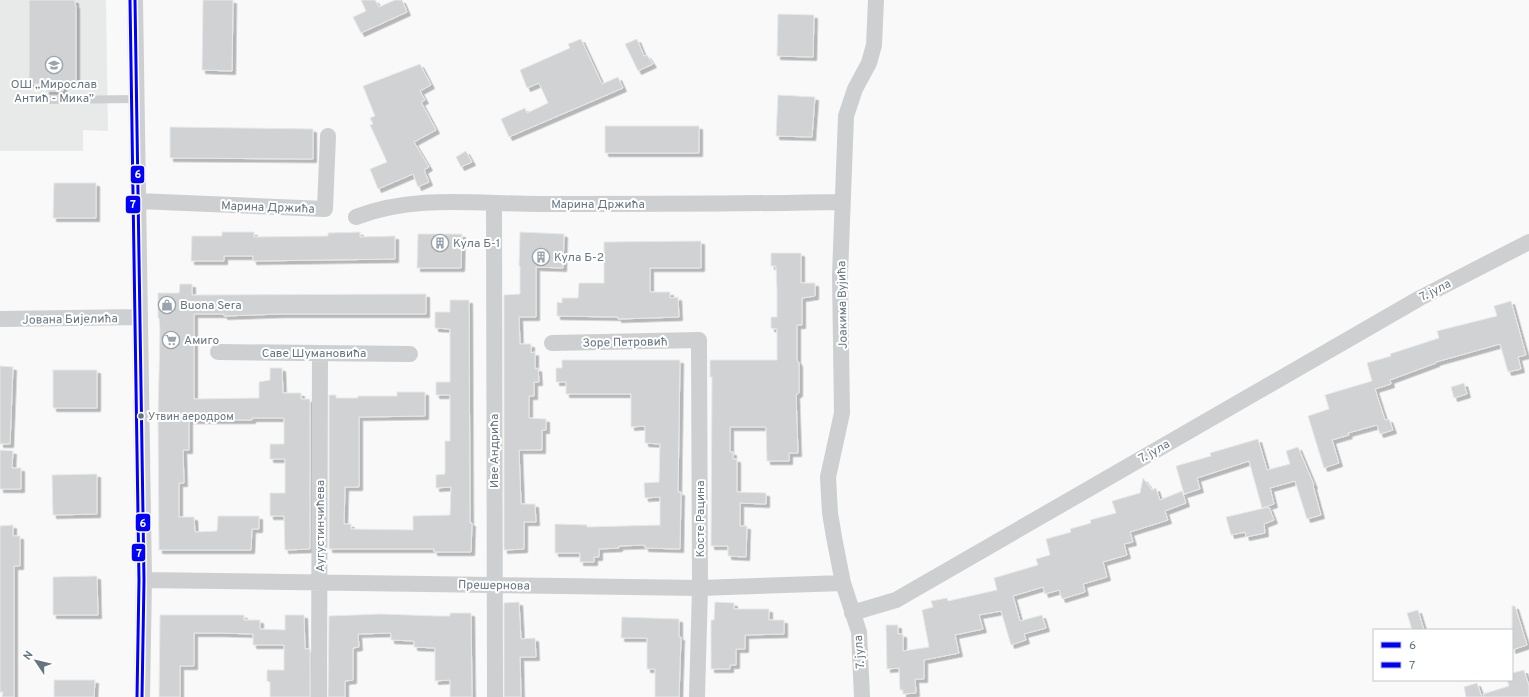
<svg xmlns="http://www.w3.org/2000/svg" width="1529" height="697" font-family="Overpass,sans-serif">
  <defs>
    <filter id="shadow"><feDropShadow dx="3.5" dy="3.5" stdDeviation="0" flood-color="#0004"/></filter>
  </defs>
  <rect width="100%" height="100%" fill="#f9f9f9"/>
  <path fill="#e8e9e9" d="M0,0H106L108,131L83,130V151H0Z"/>
  <path fill="#d0d2d3" stroke="#e8e8e8" filter="url(#shadow)" d="M29,0H75V5H76V84L63,85V91H46V84H29Z
    M203,0H233L232,71L202,70Z
    M361,0H375L379,7L395,0H402L407,12L361,33L353,17L366,11Z
    M778,14L814,15L813,57L777,56Z
    M581,39L602,84L618,77L623,88L509,137L501,119L525,108L527,113L548,103L539,83L527,88L520,70L570,48L568,44Z
    M637,39L644,56L647,55L653,64L638,71L625,44Z
    M420,64L431,85L420,91L425,100L421,102L436,130L414,142L429,167L424,170L429,182L418,187L413,174L378,189L370,169L387,162L370,125L373,124L370,118L375,116L363,86Z
    M778,95L815,97L812,137L776,136Z
    M605,126H699V153H605Z
    M170,127L313,129V159L170,158Z
    M466,151L472,162L461,167L456,157Z
    M54,183H96V218H53Z
    M222,232H254V237L328,236V233L360,232V237L395,236V259L253,261V256H224V261H191L192,236H222Z
    M520,232L564,234L563,268L536,267V317H519L520,344H531V353L535,352V369L538,368L539,382H534V396H529V418L546,419V430H542V450H519L521,504H535L536,522H524V549L504,550V295L520,294V266H519Z
    M418,234H462L461,268H417Z
    M701,241V268H650V292H670V298L678,297L679,317L618,319V317L557,316V302L562,303V298H578L579,283H604V242Z
    M771,253H801V283H815V296L802,298V325H797V360L799,363V393L796,395L798,453H789V461H767L766,427H730V452H733V459H737V492L766,493V504L740,503V526H747L746,557L728,556V546H711L712,377H710V360H777V329L771,328V317H777V290L776,266H771Z
    M180,284H192V295L426,294V314H280L224,316V314H194V399L259,398V382L270,380V368H282L283,393H301V399H310V549L285,550L284,516H270V493H285V459H270V444H284V418H252V420H189V450H183L184,483H179V517H194L195,532L217,531L218,516H259V529H252L251,550H159L158,417L160,330L159,318H158V293H179Z
    M450,300H469L470,523H472L471,552H434V549H329V395H336V398H358V396H397V392H425V416L359,417V487H345L344,524H351V529L413,530V516L450,515L451,487L436,488V475L445,474V441H450V395H436V382H450V329L435,328V312H450Z
    M1511,301L1526,355L1518,357L1521,369L1508,372L1500,344L1436,362V363L1390,380L1391,384L1375,389L1385,420L1389,419L1393,430L1380,434L1377,425L1348,433L1349,435L1332,440L1339,463L1324,468L1308,416L1329,409L1325,395L1372,381L1367,363L1391,356L1390,354L1439,338L1437,331L1497,316L1494,306Z
    M562,360H680L678,492H681L680,549L645,548V545L619,546V548L599,549V557H594V562H580V553H555V524L587,525V527L660,525V497L645,498L644,483L659,482L660,444L645,443V426L631,427V394H566V382H556V368H562Z
    M0,366L13,367L10,444H0Z
    M53,370H97V408H53Z
    M1464,383L1467,394L1454,398L1451,387Z
    M1258,439L1267,470L1290,464L1286,451L1298,447L1314,485L1313,486L1321,515L1307,519L1295,481L1270,488L1274,504L1262,508L1249,461L1197,478L1200,489L1184,494L1176,466L1211,456L1210,453Z
    M0,450L13,451L12,468H21V489H0Z
    M97,474V514L53,515L52,475Z
    M1143,478L1152,490L1156,488L1160,500L1182,491L1186,503L1165,511L1168,520L1130,532L1133,542L1124,544L1127,555L1103,562L1107,577L1083,584L1085,592L1062,599L1059,590L1045,594L1043,587L1013,596L1020,621L1042,615L1046,628L1024,634L1026,640L1011,645L1001,611L979,615L983,629L955,635L959,653L924,660V679H915L916,693L903,694V690H900L899,668L887,669L886,625H898V634H903V651L929,647L922,610L933,607L931,601L947,598L948,601L997,590L994,578L1038,565L1036,559L1050,555L1046,539L1071,532L1070,529L1091,523L1090,520L1116,513L1112,501L1140,493Z
    M1269,507L1274,520L1264,524L1265,533L1246,537L1245,532L1231,535L1226,517Z
    M13,525V536H20V566H14V697H2L3,692H0V526Z
    M97,576L98,615H53V577Z
    M519,602L521,639L535,638L536,657H520L521,697H504V603Z
    M715,602L734,603V609H769V620H784V634L745,635V649H736V665H730V669H711V620H714Z
    M1512,606H1515L1527,645L1512,650Z
    M1418,610L1424,630H1412L1407,613Z
    M450,613H471L472,697H450V680L435,681V648L414,647V641L391,640V633L358,634L359,647L353,648V680L345,681V697H328L329,616L381,614L437,616H450Z
    M160,615H244V620H260V629L285,630V615H304L305,649H310V697H270V682L267,681V670H284V645H253V634L221,633H194V666H180V697H159Z
    M622,617L679,619V637H681L679,697H655V669H647V638H621Z
    M1524,670L1529,686V697H1484L1483,694L1509,686L1507,680H1512V673Z
    M54,680H95L94,697H54Z
    M1477,683L1482,697H1466L1464,687Z"/>
  <g fill="none" stroke-linecap="round" stroke-linejoin="round">
    <path stroke="#cecfd0" stroke-width="8" d="M49,100L136,99"/>
    <path stroke="#cecfd0" stroke-width="16" d="M135,0L144,580L142,697
      M138,201L325,209L328,136
      M494,204L495,697
      M356,217C414,194 478,204 539,204C640,204 741,204 842,202
      M0,319L140,317
      M552,343L699,340L700,588L697,697
      M218,352L410,354
      M144,580L700,588L843,583
      M852,613L896,600L1420,298L1529,242
      M319,697L320,354
      M862,697L859,632L843,583L834,537L830,513L828,477L842,413L840,275L846,116L855,89L869,63L874,45L876,0"/>
    <defs>
      <path id="bus-1" d="M135,0L144,580L142,697"/>
      <path id="bus-2" d="M130,0L139,580L137,697"/>
    </defs>
    <use href="#bus-1" stroke="#fff" stroke-width="6"/>
    <use href="#bus-2" stroke="#fff" stroke-width="6"/>
    <use href="#bus-1" stroke="#00f" stroke-width="3"/>
    <use href="#bus-2" stroke="#00f" stroke-width="3"/>
  </g>
  <defs>
    <symbol id="school-ring" viewBox="-11 -11 22 22"><circle r="9.5" fill="#fff" stroke="#99a4ac" stroke-width="1.5"/><path d="M0-5L7-2L0 1L-7-2ZM-4 1L0 2.5L4 1V4Q0 6-4 4Z" fill="#99a4ac"/></symbol>
    <symbol id="building-ring" viewBox="-11 -11 22 22"><circle r="9.5" fill="#fff" stroke="#99a4ac" stroke-width="1.5"/><path d="M-4-6H4V6H1V3H-1V6H-4ZM-2.5-4.3h1.7v1.8h-1.7ZM.8-4.3h1.7v1.8H.8ZM-2.5-1h1.7V.8h-1.7ZM.8-1h1.7V.8H.8Z" fill="#99a4ac"/></symbol>
    <symbol id="shop-ring" viewBox="-11 -11 22 22"><circle r="9.5" fill="#fff" stroke="#99a4ac" stroke-width="1.5"/><path d="M-5-2.5h2.3a2.7 3.5 0 0 1 5.4 0H5L5.5 6h-11ZM-1.5-2.5h3a1.5 2.3 0 0 0-3 0Z" fill="#99a4ac"/></symbol>
    <symbol id="supermarket-ring" viewBox="-11 -11 22 22"><circle r="9.5" fill="#fff" stroke="#99a4ac" stroke-width="1.5"/><path d="M-6-5.5h2.5l.6 2H6L4.5 2H-2.5L-4.4-4H-6ZM-1.5 3.2a1.3 1.3 0 1 0 .1 0ZM3 3.2a1.3 1.3 0 1 0 .1 0Z" fill="#99a4ac"/></symbol>
  </defs>
  <g fill-rule="evenodd">
    <use href="#school-ring" x="44" y="55" width="20" height="20"/>
    <use href="#building-ring" x="430" y="233" width="20" height="20"/>
    <use href="#building-ring" x="531" y="247" width="20" height="20"/>
    <use href="#shop-ring" x="157" y="295" width="20" height="20"/>
    <use href="#supermarket-ring" x="161" y="330" width="20" height="20"/>
  </g>
  <circle fill="#657683" stroke="#fff" stroke-width="1.5" cx="141" cy="416" r="3.5"/>
  <g text-anchor="middle" stroke-width="4" stroke-linejoin="round" paint-order="stroke">
    <g font-size="11" fill="#657683" stroke="#fff" text-anchor="start">
      <text x="148" y="420">Утвин аеродром</text>
    </g>
    <g font-size="12" fill="#657683" stroke="#fff" text-anchor="start">
      <text x="54" y="88" text-anchor="middle">ОШ „Мирослав<tspan x="54" dy="14">Антић - Мика”</tspan></text>
      <text x="453" y="247">Кула Б-1</text>
      <text x="554" y="261">Кула Б-2</text>
      <text x="180" y="309">Buona Sera</text>
      <text x="184" y="344">Амиго</text>
    </g>
    <g font-size="12" fill="#657683" stroke="#fff">
      <text x="598" y="208">Марина Држића</text>
      <text transform="translate(268 207) rotate(2)" y="4">Марина Држића</text>
      <text transform="translate(1435 290) rotate(-27)" y="4">7. јула</text>
      <text transform="translate(842 305) rotate(-91)" y="4">Јоакима Вујића</text>
      <text transform="translate(70 319) rotate(-1)" y="4">Јована Бијелића</text>
      <text transform="translate(625 342) rotate(-1)" y="4">Зоре Петровић</text>
      <text x="314" y="357">Саве Шумановића</text>
      <text transform="translate(494 451) rotate(-90)" y="4">Иве Андрића</text>
      <text transform="translate(1154 451) rotate(-30)" y="4">7. јула</text>
      <text transform="translate(700 519) rotate(-90)" y="4">Косте Рацина</text>
      <text transform="translate(320 526) rotate(-90)" y="4">Аугустинчићева</text>
      <text transform="translate(494 585) rotate(1)" y="4">Прешернова</text>
      <text transform="translate(859 652) rotate(-94)" y="4">7. јула</text>
    </g>
  </g>
  <g stroke="#fff" stroke-width="1.5">
    <rect x="130" y="165" width="15" height="19" rx="4" fill="#00f"/>
    <rect x="125" y="195" width="16" height="19" rx="4" fill="#00f"/>
    <rect x="135" y="513" width="16" height="19" rx="4" fill="#00f"/>
    <rect x="131" y="543" width="15" height="19" rx="4" fill="#00f"/>
  </g>
  <g font-size="11" text-anchor="middle" font-weight="bold" fill="#fff">
    <text x="138" y="178">6</text>
    <text x="133" y="208">7</text>
    <text x="143" y="527">6</text>
    <text x="139" y="557">7</text>
  </g>
  <rect x="1373" y="629" width="140" height="52" fill="#ffffff" stroke="#c1c8cd"/>
  <rect x="1381" y="642" width="20" height="6" fill="#0000ff" stroke="#c1c8cd"/>
  <text x="1409" y="649" font-size="12" fill="#657683">6</text>
  <rect x="1381" y="662" width="20" height="6" fill="#0000ff" stroke="#c1c8cd"/>
  <text x="1409" y="669" font-size="12" fill="#657683">7</text>
  <g transform="translate(36 661) rotate(305)" stroke="#ffffff" stroke-width="3" paint-order="stroke">
  <path d="M0-3L7 15L0 10L-7 15Z" fill="#657683"/>
  <text y="-6" font-size="11" font-weight="bold" text-anchor="middle" fill="#657683">N</text>
  </g>
</svg>
